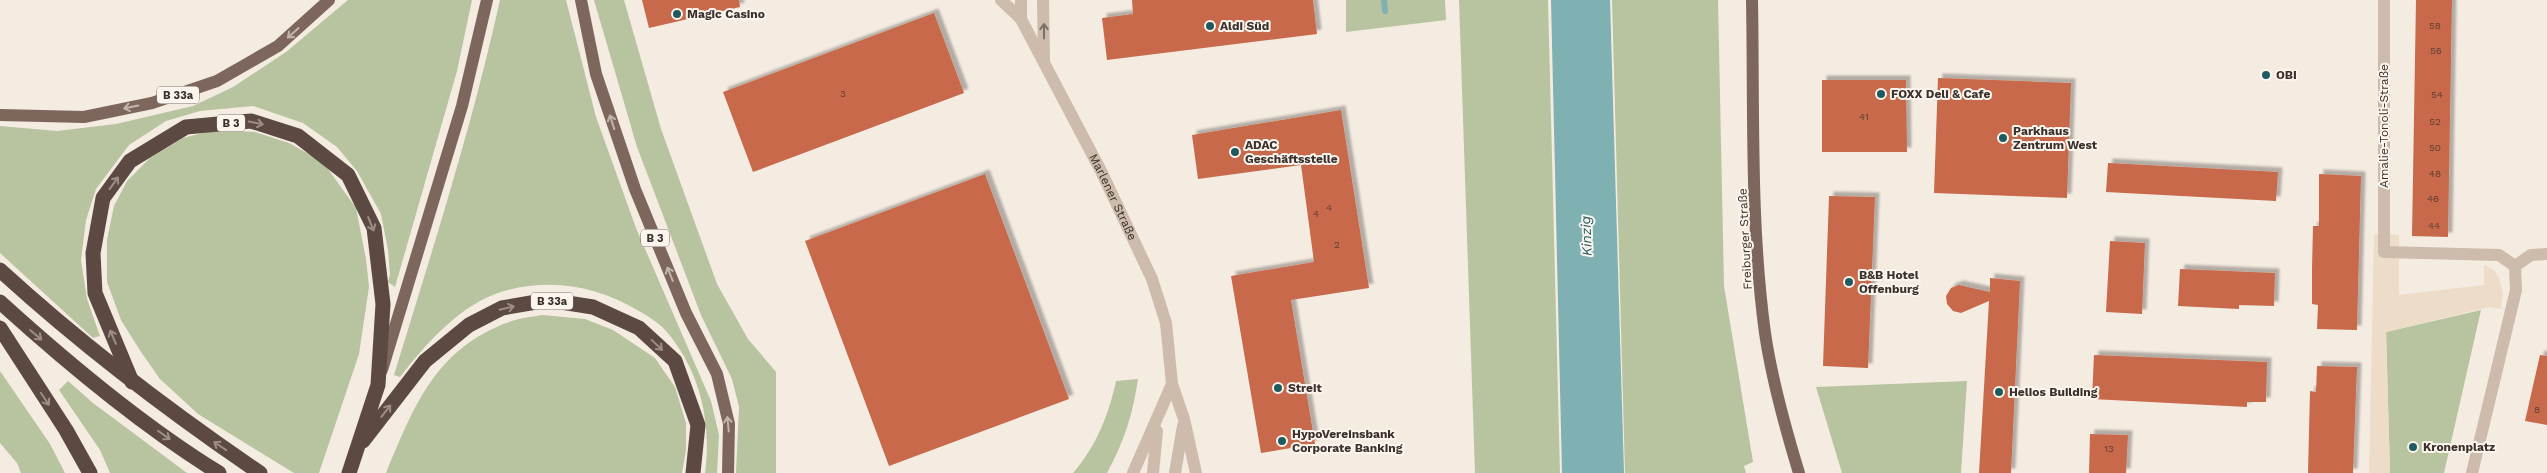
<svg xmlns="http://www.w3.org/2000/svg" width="2547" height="473" font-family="'Work Sans',sans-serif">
  <defs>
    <filter id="shadow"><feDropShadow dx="4.5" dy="-4.5" stdDeviation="1" flood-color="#0004"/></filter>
  </defs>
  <rect width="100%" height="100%" fill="#f4ebe1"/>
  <path fill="#b8c4a0" d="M348,0H472L457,71L395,287L388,282L390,274L388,250L381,214L357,171L337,147L303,123L253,106L200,111L166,121L129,145L96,189L86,220L81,260L87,299L100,336L93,338L0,253V126L57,131L116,124L193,106L233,87L286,52Z
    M500,0H566L596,117L636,228L711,401L719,435L717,473H705C712,423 700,370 666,331C659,323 648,316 639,311C597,286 552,278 504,291C460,304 427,343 400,377L394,375C432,251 472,127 500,0Z
    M594,0H624L661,129L717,284L748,339L776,372V473H736L739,407L732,379L701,315L637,147Z
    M1346,0H1445L1446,20L1346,32Z
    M1459,0H1548L1560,473H1475Z
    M1612,0H1718L1724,286L1753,462L1744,466L1746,473H1625Z
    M214,130L255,132L289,143L323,162L356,208L366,259L369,287L359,354L319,473H294L198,414L160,379L141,352L121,320L107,282V240L114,206L127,181L150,158L183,138Z
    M2481,310L2444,473H2390L2386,332Z
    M542,315L585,319L613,330L655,358L675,387L686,423V450L682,473H386C414,406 435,349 509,322C519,318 531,317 542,315Z
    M0,371L50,444L65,473H21L17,463L0,443Z
    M1138,379C1133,414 1124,442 1107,473H1073C1096,447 1109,414 1116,381Z
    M68,381L93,403L187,473H110L100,450L59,390Z
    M1967,381L1961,473H1842L1816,387Z"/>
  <path fill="#ecdcc8" d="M2383,234L2399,235V295L2484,285V265L2494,270L2499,278L2503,293L2501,309L2489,307L2386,332L2390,473H2369L2374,235Z"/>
  <path fill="#7fb0b2" d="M1551,0H1610L1624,473H1562Z"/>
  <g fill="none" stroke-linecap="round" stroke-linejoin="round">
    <path stroke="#7fb0b2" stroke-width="6" d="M1384,0L1385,11"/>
  </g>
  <path fill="#c8694b" filter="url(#shadow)" d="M642,0H739L740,7L649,28Z
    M1132,0H1313L1317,34L1107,60L1102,18L1133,14Z
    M2416,0H2452L2448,237L2412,236Z
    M934,13L964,93L753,172L723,92Z
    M1938,78L2071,83L2067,198L1934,193Z
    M1822,80H1906L1907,152H1822Z
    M1341,110L1369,288L1291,300L1315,444L1261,453L1231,276L1314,262L1301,165L1198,179L1192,135Z
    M2108,163L2278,172L2276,201L2106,192Z
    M985,174L1069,399L889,466L805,241Z
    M2319,174L2361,176L2357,330L2317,329L2318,305L2312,304V269L2313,226H2319Z
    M1829,196L1875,197L1868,368L1823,366Z
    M2110,241L2145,243L2142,314L2106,312Z
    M2180,269L2275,273L2274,306L2239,305V309L2178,306Z
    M1990,278L2020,281L2011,473H1979L1989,301L1961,313L1953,311L1947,304L1946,296L1951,288L1959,285L1990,292Z
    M2094,355L2267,362L2266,402H2247V407L2092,399Z
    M2540,355L2547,356V425L2525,421Z
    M2317,366L2357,367L2353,473H2308L2310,391L2316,392Z
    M2090,434L2128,435L2126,473H2089Z"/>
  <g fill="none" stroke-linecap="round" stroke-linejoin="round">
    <g stroke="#cdbbac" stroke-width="12">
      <path id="s1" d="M1001,0L1021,19L1101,171L1152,279L1166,323L1172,384L1133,473"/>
      <path d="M1043,0L1044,60"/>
      <path d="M2384,0V252L2499,255L2515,266"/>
      <path d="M1021,19V0"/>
      <path d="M2515,266L2531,255L2547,254"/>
      <path d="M1172,384L1184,419L1196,473"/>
      <path d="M1153,473L1157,431"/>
      <path d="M1175,473L1183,426"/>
      <path d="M2472,473L2516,290L2515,266"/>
    </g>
    <path stroke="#7d675c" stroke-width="12" d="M581,0L596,74L635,189L686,313L717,374L729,424L728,473
      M1752,0C1754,111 1750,223 1765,333C1772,381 1785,427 1799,473
      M0,115L84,117L152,103L217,81L278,46L329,0
      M382,370L462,106L487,0"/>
    <path stroke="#5c4a42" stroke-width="15" d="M0,270C82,345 169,411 260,473
      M0,302C65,361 144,427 219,473
      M0,328L66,430L90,473
      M132,382L95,293L93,253L103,198L130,161L186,127L251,121L298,136L348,175L374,228L383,304L378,385L349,473
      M363,441L425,361L469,325L502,308L548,300L593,307L639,328L675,361L698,425L693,473"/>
  </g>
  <defs><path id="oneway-shaft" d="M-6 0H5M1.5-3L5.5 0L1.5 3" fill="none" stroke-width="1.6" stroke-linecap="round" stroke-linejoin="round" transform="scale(1.25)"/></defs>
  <use stroke="#7d6f65" href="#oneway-shaft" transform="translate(1044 31) rotate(-90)"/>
  <g stroke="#c2b5ac">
    <use href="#oneway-shaft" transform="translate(293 33) rotate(138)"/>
    <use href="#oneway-shaft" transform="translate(131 107) rotate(169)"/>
    <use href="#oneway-shaft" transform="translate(612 122) rotate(-108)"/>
    <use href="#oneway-shaft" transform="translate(670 274) rotate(-112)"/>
    <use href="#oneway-shaft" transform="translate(728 424) rotate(-96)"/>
  </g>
  <g stroke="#9c8e87">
    <use href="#oneway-shaft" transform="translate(256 123) rotate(12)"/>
    <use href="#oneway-shaft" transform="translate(114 183) rotate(-54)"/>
    <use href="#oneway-shaft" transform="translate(371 224) rotate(68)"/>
    <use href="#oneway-shaft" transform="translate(507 308) rotate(-14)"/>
    <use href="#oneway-shaft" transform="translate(36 335) rotate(40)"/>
    <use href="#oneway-shaft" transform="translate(113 337) rotate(-113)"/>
    <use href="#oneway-shaft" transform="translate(657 345) rotate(43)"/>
    <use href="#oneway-shaft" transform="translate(45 399) rotate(56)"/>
    <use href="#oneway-shaft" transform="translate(386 411) rotate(-52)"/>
    <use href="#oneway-shaft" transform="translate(164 435) rotate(35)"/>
    <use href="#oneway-shaft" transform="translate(220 446) rotate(-146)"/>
  </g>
  <g fill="#1f5a5e" stroke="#fbf5ee" stroke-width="2">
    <circle cx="677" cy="14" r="5"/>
    <circle cx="1210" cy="26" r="5"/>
    <circle cx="2266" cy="75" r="5"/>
    <circle cx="1881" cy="94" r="5"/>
    <circle cx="2003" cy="138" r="5"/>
    <circle cx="1235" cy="152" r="5"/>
    <circle cx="1849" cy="282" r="5"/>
    <circle cx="1278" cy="388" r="5"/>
    <circle cx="1999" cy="392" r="5"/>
    <circle cx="1282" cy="441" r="5"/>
    <circle cx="2413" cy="447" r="5"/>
  </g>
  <g text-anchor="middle" stroke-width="4" stroke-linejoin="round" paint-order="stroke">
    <g font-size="10" fill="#5e3e33">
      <text x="2435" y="29">58</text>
      <text x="2436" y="54">56</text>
      <text x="843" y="97">3</text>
      <text x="2437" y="98">54</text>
      <text x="1864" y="120">41</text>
      <text x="2435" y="125">52</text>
      <text x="2435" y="151">50</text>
      <text x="2435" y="177">48</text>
      <text x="2433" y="202">46</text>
      <text x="1329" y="211">4</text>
      <text x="1316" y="217">4</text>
      <text x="2434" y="229">44</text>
      <text x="1337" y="248">2</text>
      <text x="2537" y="413">8</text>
      <text x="2109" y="452">13</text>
    </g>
    <g fill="#fbf5ee" stroke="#756b66" stroke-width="1">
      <rect x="157" y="86.5" width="42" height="17" rx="4"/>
      <rect x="217" y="114.5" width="28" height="17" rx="4"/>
      <rect x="641" y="229.5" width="28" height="17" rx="4"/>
      <rect x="531" y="292.5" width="42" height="17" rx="4"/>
    </g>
    <g font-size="11" font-weight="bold" fill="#3b302b">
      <text x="178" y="99">B 33a</text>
      <text x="231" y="127">B 3</text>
      <text x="655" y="242">B 3</text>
      <text x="552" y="305">B 33a</text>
    </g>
    <g font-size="12" font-weight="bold" fill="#3b302b" stroke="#fbf5ee" text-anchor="start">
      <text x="687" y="18">Magic Casino</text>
      <text x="1220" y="30">Aldi Süd</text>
      <text x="2276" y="79">OBI</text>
      <text x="1891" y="98">FOXX Deli &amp; Cafe</text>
      <text x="2013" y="135">Parkhaus<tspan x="2013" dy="14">Zentrum West</tspan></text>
      <text x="1245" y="149">ADAC<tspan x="1245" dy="14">Geschäftsstelle</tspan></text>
      <text x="1859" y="279">B&amp;B Hotel<tspan x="1859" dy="14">Offenburg</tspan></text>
      <text x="1288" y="392">Streit</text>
      <text x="2009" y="396">Helios Building</text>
      <text x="1292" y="438">HypoVereinsbank<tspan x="1292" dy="14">Corporate Banking</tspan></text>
      <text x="2423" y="451">Kronenplatz</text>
    </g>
    <g font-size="12" fill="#3b302b" stroke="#fbf5ee">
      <text transform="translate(2384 126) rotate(-90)" y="4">Amalie-Tonoli-Straße</text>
      <text dy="4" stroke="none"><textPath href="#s1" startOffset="228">Marlener Straße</textPath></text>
      <text transform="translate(1745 239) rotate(-93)" y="4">Freiburger Straße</text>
    </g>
    <g font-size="14" font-style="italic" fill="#1f5a5e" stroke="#fbf5ee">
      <text transform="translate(1586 236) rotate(-92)" y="5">Kinzig</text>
    </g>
  </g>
</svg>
